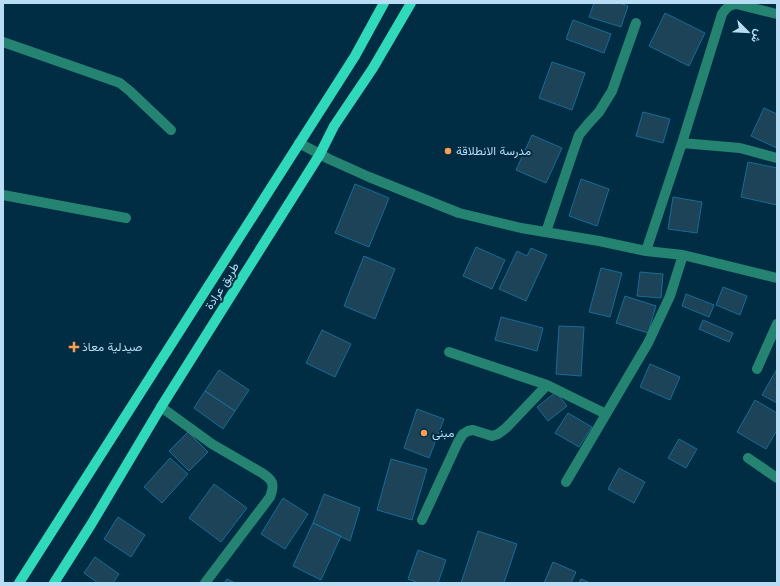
<svg xmlns="http://www.w3.org/2000/svg" width="780" height="586" font-family="Arial,Vazirmatn,sans-serif">
  <rect width="100%" height="100%" fill="#002d43"/>
  <path fill="#1d4359" stroke="#166c96" d="M594,3H620L628,6L621,27L589,17Z
    M665,13L705,33L689,66L649,46Z
    M573,20L611,34L604,53L566,39Z
    M552,62L585,73L572,110L539,98Z
    M764,108L777,114V148L751,136Z
    M643,112L670,119L663,143L636,136Z
    M532,135L562,148L546,183L516,170Z
    M748,162L777,168V205L741,197Z
    M581,179L609,189L597,226L569,216Z
    M355,184L389,198L369,247L335,233Z
    M673,197L702,202L697,233L668,229Z
    M476,247L505,260L492,289L463,276Z
    M531,248L547,255L526,301L499,289L517,251L527,256Z
    M364,256L395,269L375,319L344,306Z
    M601,268L622,273L610,317L589,312Z
    M640,272L663,274L661,298L637,296Z
    M723,287L747,296L740,315L716,305Z
    M686,294L714,305L709,317L682,306Z
    M625,296L656,306L648,333L616,323Z
    M501,317L543,328L537,351L495,340Z
    M703,320L733,333L729,342L699,329Z
    M559,326L584,327L581,376L556,374Z
    M322,330L351,344L335,377L306,363Z
    M650,364L680,377L670,400L640,387Z
    M777,369V403L762,395Z
    M219,370L249,390L235,411L205,391Z
    M205,391L235,411L223,429L194,408Z
    M556,392L567,406L548,421L537,407Z
    M755,400L777,413V430L766,449L737,432Z
    M417,409L444,419L429,458L404,448Z
    M568,413L592,427L579,447L555,433Z
    M188,432L208,452L189,471L169,451Z
    M679,439L697,449L686,468L668,458Z
    M170,458L188,474L162,503L144,487Z
    M391,459L427,469L412,520L377,510Z
    M619,468L645,482L634,503L608,489Z
    M214,484L247,508L221,542L189,518Z
    M324,494L360,508L350,541L313,523Z
    M283,498L308,514L285,549L261,534Z
    M118,517L145,535L131,557L104,539Z
    M313,523L341,536L321,580L293,566Z
    M478,531L517,544L504,583H461Z
    M418,550L446,560L438,583H419L408,579Z
    M95,557L119,574L113,583H98L84,573Z
    M553,562L576,572L571,583H544Z
    M227,579L235,583H224Z
    M581,579L590,583H579Z"/>
  <g fill="none" stroke-linecap="round" stroke-linejoin="round">
    <path stroke="#248471" stroke-width="10" d="M3,42L106,78L120,83L131,92L171,130
      M299,143L329,159L369,177L459,213L521,228L599,241L646,251L683,255L777,278
      M682,143L740,148L777,158
      M3,195L126,218
      M546,232L573,152L579,135L588,124L599,112L612,91L636,23
      M646,251L682,143L722,14C726,8 729,5 736,4L777,14
      M449,352L547,385L606,414
      M757,369L777,324
      M161,407L212,444L262,473C273,480 275,484 270,497L205,583
      M748,458L777,478
      M566,482L648,343L670,296L683,255
      M422,520L458,442L463,434L468,431L473,430L492,436L498,434L506,428L547,385"/>
    <path stroke="#2fd9b9" stroke-width="10" d="M19,583L355,56L384,3
      M54,583L92,523L161,407L320,154L334,126L373,68L411,3"/>
  </g>
  <g fill="#fc9d53" stroke="#002d43" stroke-width="1.5">
    <circle cx="448" cy="151" r="4"/>
    <path d="M72 341h4v4h4v4h-4v4h-4v-4h-4v-4h4z"/>
    <circle cx="424" cy="433" r="4"/>
  </g>
  <g text-anchor="middle" stroke-width="4" stroke-linejoin="round" paint-order="stroke">
    <g font-size="12" fill="#b7dcf3" stroke="#002d43" text-anchor="start">
      <text x="456" y="155">مدرسة الانطلاقة</text>
      <text x="82" y="351">صيدلية معاذ</text>
      <text x="432" y="437">مبنى</text>
    </g>
    <g font-size="12" fill="#b7dcf3" stroke="#002d43">
      <text transform="translate(222 286) rotate(-58)" y="4">طريق عرادة</text>
    </g>
  </g>
  <rect width="780" height="586" fill="none" stroke="#b7dcf3" stroke-width="8"/>
  <g transform="translate(748 32) rotate(114)" stroke="#002d43" stroke-width="3" paint-order="stroke">
  <path d="M0-3L7 15L0 10L-7 15Z" fill="#b7dcf3"/>
  <text y="-6" font-size="11" font-weight="bold" text-anchor="middle" fill="#b7dcf3">ش</text>
  </g>
</svg>
